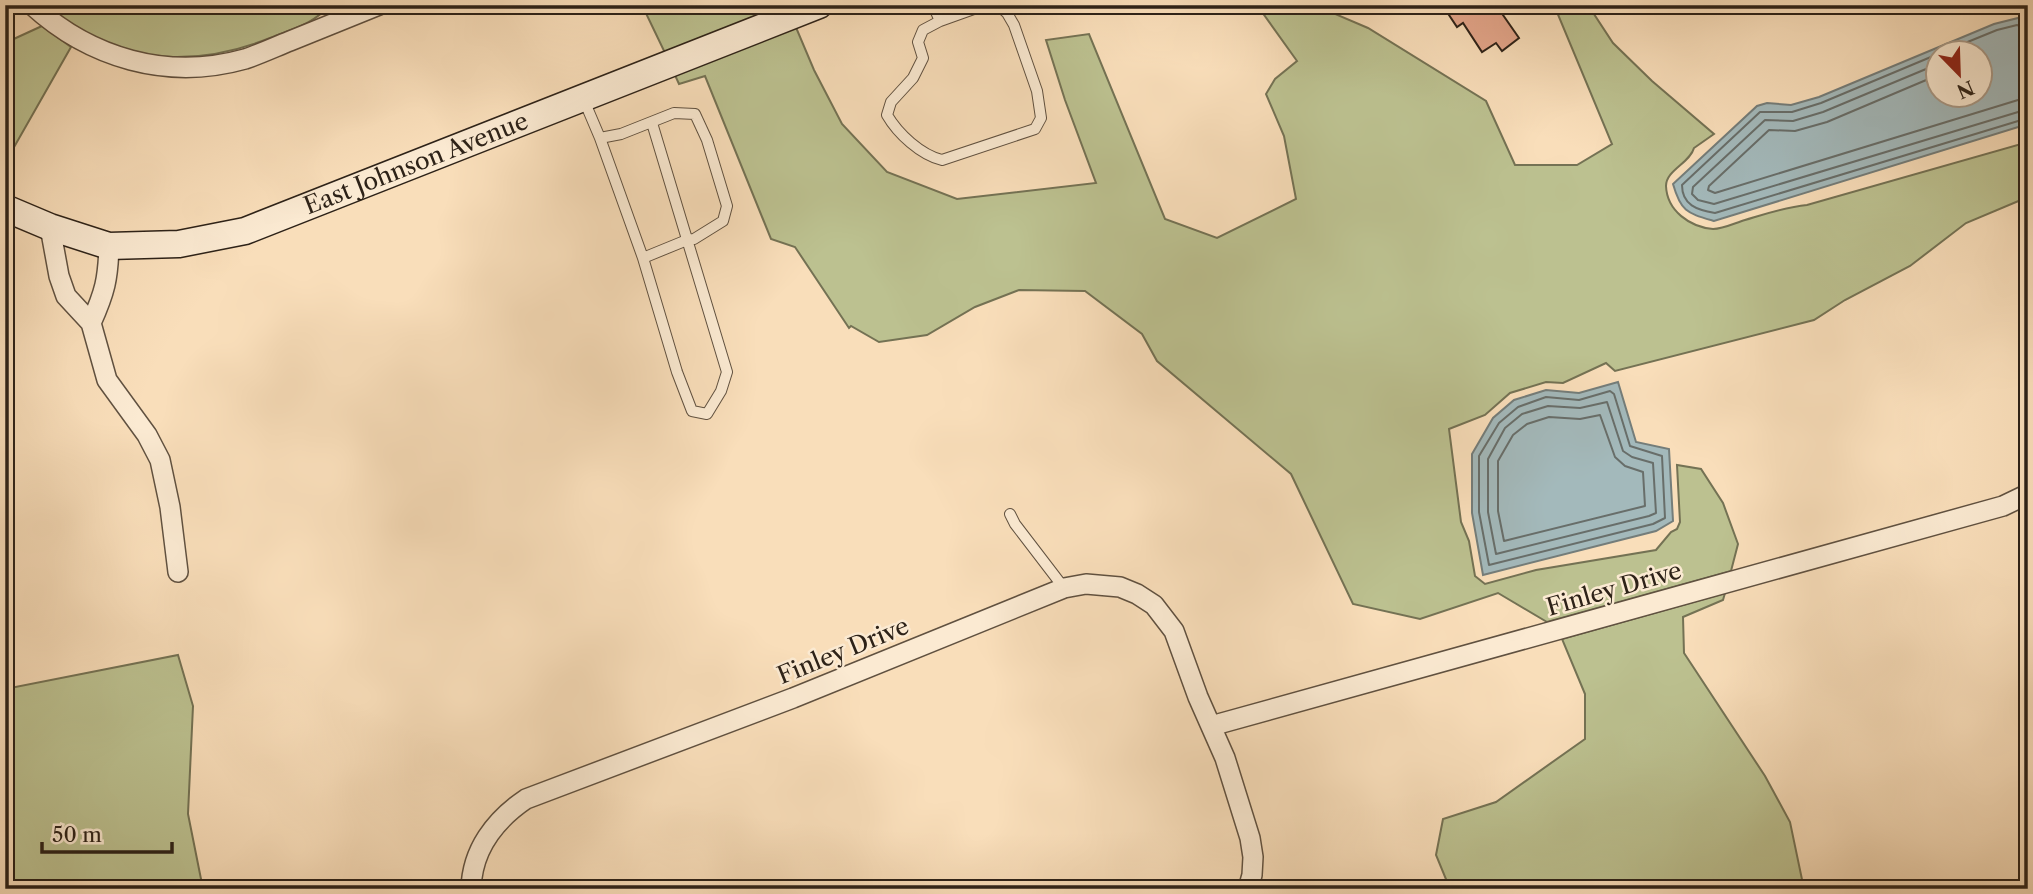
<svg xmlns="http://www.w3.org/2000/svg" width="2033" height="894" font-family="'Libre Caslon Text',serif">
  <rect width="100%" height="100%" fill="#f9deba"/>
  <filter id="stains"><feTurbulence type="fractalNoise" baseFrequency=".00286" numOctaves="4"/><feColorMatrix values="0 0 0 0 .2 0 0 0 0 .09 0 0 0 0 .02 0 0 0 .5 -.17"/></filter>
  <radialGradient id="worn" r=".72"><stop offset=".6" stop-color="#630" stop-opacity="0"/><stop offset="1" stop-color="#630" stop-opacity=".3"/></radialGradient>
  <path fill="#bcc190" stroke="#747254" stroke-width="2" d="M45,5H330C312,25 294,28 270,38C208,63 139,66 79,31C67,24 56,14 45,5Z
    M642,5H791L666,55Z
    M1257,5H1324L1335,14L1368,28L1486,101L1515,165H1577L1612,144L1554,5H1588L1613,43L1652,81L1714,134L1694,148C1690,163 1666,170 1666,186C1667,211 1690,227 1713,229C1723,229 1735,223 1745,220C1765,214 1785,207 1807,205L2028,142V197L1966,223L1910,266L1845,300L1814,320L1615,371L1606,363L1563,383L1546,382L1510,393L1485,415L1449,429L1461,522L1469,541L1475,576L1485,584L1536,570L1656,550L1671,532L1677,529L1680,522L1677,465L1701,469L1723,503L1738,544L1731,571L1547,622L1498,593L1420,619L1353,604L1291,474L1157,361L1142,334L1085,291L1019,290L975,307L927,335L879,342L851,326L849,328L795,247L771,239L705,76L679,84L674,73L795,25L814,70L842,124L887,172L957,199L1096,183L1065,100L1046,40L1089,34L1165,219L1217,238L1296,199L1284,136L1266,94L1275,79L1297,61Z
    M42,26L71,47L5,163V43Z
    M1725,593L1723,600L1683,617L1684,653L1765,776L1790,822L1804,889H1450L1436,855L1443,819L1496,802L1585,739V694L1562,639Z
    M178,655L193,706L188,814L203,889H5V689Z"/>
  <path fill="#a3b9bb" stroke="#747d7a" stroke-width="2" fill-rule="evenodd" d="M2022,17L2028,28V124L1714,221C1687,213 1681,212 1673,184L1757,106L1767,103L1791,105L1819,97L1994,24ZM1938,52H1980V94H1938Z
    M1618,382L1636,442L1669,449L1673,521L1656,531L1483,575L1472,513V454L1493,418L1514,400L1546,390L1579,393Z"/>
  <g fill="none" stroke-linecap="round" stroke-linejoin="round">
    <path stroke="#686e6a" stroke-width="2" d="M1943,52L1997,30L2017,25L2028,29
      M1938,54L1821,103L1792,112H1760L1682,185C1682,205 1697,210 1715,213L2028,118
      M1938,64L1823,112L1793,121L1765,120L1693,187L1692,194L1698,200L1714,204L2028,109
      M1938,75L1827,122L1795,131L1769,130L1709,186L1708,190L1715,193L2018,100L2028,98
      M1610,391L1614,394L1630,446L1662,456L1665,518L1653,524L1489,565L1479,512V456L1499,423L1518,407L1546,397L1579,400Z
      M1607,402L1623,451L1632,457L1653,463L1656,513L1649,516L1496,554L1488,512V459L1505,428L1522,414L1548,406L1580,408Z
      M1600,415L1615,457L1625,466L1643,472L1645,506L1504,541L1498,511V461L1513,435L1527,424L1549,417L1580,419Z"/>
  </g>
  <path fill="#e4a68b" stroke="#2d2218" stroke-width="2" d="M1457,5H1496L1519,38L1502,51L1496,43L1482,52L1463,23L1457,27L1447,12Z"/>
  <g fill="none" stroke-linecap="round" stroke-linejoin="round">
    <defs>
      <path id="service" d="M933,5L940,21
        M982,6H999L1007,13L1014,25L1037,91L1041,118L1035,129L942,160C921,155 898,134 887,115L891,102L913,78L923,58L918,42L923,30L940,21Z
        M583,98L600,138L621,134L674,113L695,114L707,140L727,206L723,221L694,239L687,240L643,258L600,138
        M643,258L677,372L692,411L707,414L721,391L727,372L652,123
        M1010,514L1015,524L1064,588"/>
      <path id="minor" d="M32,5C90,58 167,81 245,59C260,54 275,47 290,41C320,29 349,17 379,5
        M50,227L59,276L66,296L91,323L107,380L147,435L160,460L170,507L178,572
        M91,323C105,292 108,279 109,246
        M1211,726L2003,506L2028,494
        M471,889C472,850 495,820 526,799L793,698L1064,588L1086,584L1120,587L1137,594L1154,605L1174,631L1198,697L1225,758L1250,838L1253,857L1252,875L1248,889"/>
      <g id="secondary">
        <path id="s1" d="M5,208L50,227L109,246L179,244L245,231L819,5"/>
      </g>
    </defs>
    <use href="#service" stroke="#605140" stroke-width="12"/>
    <use href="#minor" stroke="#605140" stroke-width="22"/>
    <use href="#secondary" stroke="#2d2218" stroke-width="29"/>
    <use href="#service" stroke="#fbead2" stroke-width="10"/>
    <use href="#minor" stroke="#fbead2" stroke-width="19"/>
    <use href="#secondary" stroke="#fbead2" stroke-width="26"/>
  </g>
  <g text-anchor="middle" stroke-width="5" stroke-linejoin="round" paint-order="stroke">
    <g font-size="24" fill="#2d2218" stroke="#fbead2">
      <text dy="8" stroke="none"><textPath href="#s1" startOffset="432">East Johnson Avenue</textPath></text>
      <text transform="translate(1614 589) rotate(-16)" y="8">Finley Drive</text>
      <text transform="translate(843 651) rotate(-22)" y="8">Finley Drive</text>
    </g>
  </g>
  <rect width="2033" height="894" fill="none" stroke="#f9deba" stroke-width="28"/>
  <rect x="7" y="7" width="2019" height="880" fill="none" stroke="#2d2218" stroke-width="3.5"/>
  <rect x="14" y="14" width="2005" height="866" fill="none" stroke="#2d2218" stroke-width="2"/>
  <g transform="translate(1959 74) rotate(157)"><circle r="33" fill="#fbead2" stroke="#a99a88" stroke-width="2"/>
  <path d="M0-5L12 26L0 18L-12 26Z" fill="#8f2418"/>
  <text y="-10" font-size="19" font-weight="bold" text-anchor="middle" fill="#2d2218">N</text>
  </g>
  <path d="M42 842v10h130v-10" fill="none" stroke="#2d2218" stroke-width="3.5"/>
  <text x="52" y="842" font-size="21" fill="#2d2218" stroke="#fbead2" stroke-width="5" paint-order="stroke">50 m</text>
  <rect width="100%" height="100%" filter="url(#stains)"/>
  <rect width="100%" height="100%" fill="url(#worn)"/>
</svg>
